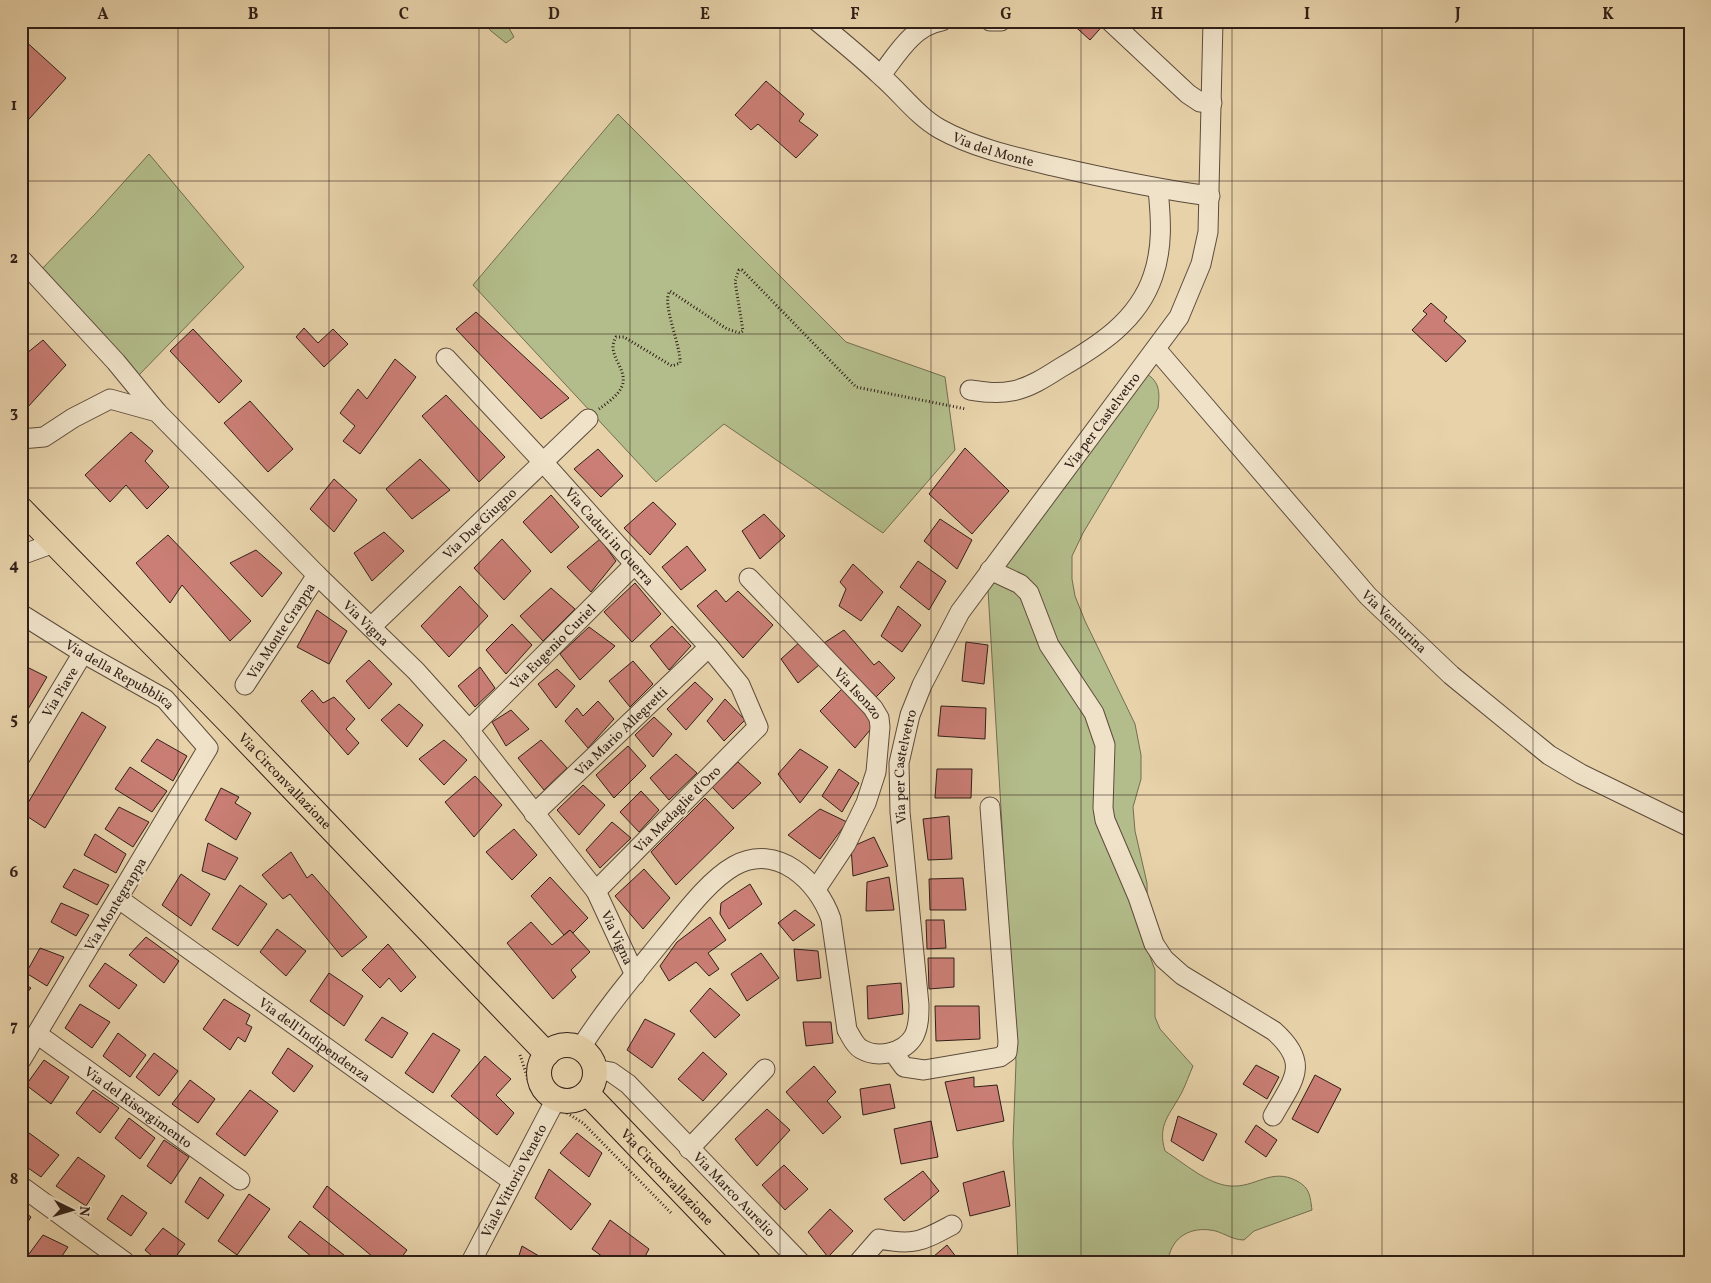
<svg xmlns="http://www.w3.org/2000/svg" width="1711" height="1283" font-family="Vollkorn,serif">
  <rect width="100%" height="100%" fill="#e7d2aa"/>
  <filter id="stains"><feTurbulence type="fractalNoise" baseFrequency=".004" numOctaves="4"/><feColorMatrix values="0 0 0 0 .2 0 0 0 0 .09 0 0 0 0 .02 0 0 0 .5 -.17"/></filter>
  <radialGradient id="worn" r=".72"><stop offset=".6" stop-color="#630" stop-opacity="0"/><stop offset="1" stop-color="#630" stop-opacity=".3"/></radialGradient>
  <path fill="#b3bd8b" stroke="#726e51" d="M483,21H505L514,37L506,43L491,31Z
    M618,114L846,342L945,377L955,450L883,533L724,424L656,482L473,285Z
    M149,154L244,267L138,376L38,273L95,214Z
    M1143,372C1160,380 1160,392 1158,408L1083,533L1072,556V579L1075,596L1085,621L1135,724L1141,755V779L1133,807L1135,831L1147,883L1148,951L1155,970V1017L1160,1029L1193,1066C1189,1075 1186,1084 1182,1092C1170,1115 1157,1124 1165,1151C1184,1163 1207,1184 1230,1186C1256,1188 1271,1167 1297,1181C1310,1188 1310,1196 1312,1210L1254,1231L1244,1240C1231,1240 1222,1231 1210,1230C1187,1227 1170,1240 1168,1262H1018L1013,1143L1016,1062L988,590Z"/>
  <path fill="#ca7e75" stroke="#311f17" d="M1069,21H1105L1106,22L1090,40Z
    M22,38L66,78L21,128V39Z
    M766,81L804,114L799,121L818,135L796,158L758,124L751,130L735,115Z
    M1431,303L1447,317L1444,321L1466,341L1446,362L1412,330L1427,314L1423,311Z
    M476,312L569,398L541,419L456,329Z
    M304,328L318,343L333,329L348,344L324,367L296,337Z
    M193,329L242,381L219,403L170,351Z
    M43,340L66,365L27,408L21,402V358Z
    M395,359L416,377L360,454L343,441L355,426L340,413L358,389L367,399Z
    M446,395L505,457L479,482L422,416Z
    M250,401L293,449L268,472L224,423Z
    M131,432L153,451L145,461L169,487L147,509L126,485L110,502L85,475Z
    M965,448L1009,491L972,534L929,494Z
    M598,449L623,476L601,497L574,469Z
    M420,459L450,490L412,519L386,489Z
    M334,479L357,500L334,532L310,509Z
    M551,495L579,527L551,553L523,522Z
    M653,502L676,524L650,555L624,528Z
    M764,514L785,536L760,559L742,531Z
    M940,519L972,540L957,569L924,541Z
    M384,532L404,551L372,581L354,553Z
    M168,535L251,621L230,641L182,585L170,603L136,563Z
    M502,539L531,571L504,600L474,568Z
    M600,539L616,561L591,592L567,567Z
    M687,546L706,570L681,590L662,567Z
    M256,550L282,573L262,597L230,563Z
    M918,561L946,581L929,610L900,587Z
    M853,564L883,592L861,621L839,606L846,589L840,582Z
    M635,583L661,614L632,642L604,612Z
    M460,586L488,616L449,657L421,626Z
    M551,588L575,609L543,641L520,616Z
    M716,590L726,602L738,591L773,625L743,658L697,606Z
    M898,606L921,625L902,652L881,636Z
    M317,610L347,631L329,664L297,647Z
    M512,624L532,645L506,674L486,650Z
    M672,626L691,646L669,670L650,646Z
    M589,627L615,646L580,680L560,654Z
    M844,630L874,665L879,661L895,678L874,699L824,643Z
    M801,641L819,665L798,683L781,659Z
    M966,642L988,645L984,684L962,681Z
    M369,660L392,684L369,709L346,681Z
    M633,661L653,684L630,707L609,681Z
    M21,664L47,677L21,721Z
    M480,667L495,688L475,707L458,686Z
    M557,669L575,686L556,708L538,684Z
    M695,682L713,699L686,730L667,709Z
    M844,687L875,724L855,748L820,711Z
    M312,690L323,703L334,697L355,719L346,729L359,743L348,755L301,701Z
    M725,699L745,720L724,741L707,721Z
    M598,701L614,719L588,748L565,721L577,708L583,716Z
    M399,704L423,725L407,747L381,720Z
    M941,706L986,708L985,739L938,736Z
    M511,710L529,729L506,746L492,722Z
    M82,712L106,727L45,828L22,813Z
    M654,717L672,734L653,757L635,735Z
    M157,739L187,756L173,781L141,761Z
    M444,740L467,760L444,785L419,759Z
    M541,740L567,768L544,790L518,758Z
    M628,746L646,766L614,798L596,775Z
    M800,749L828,767L800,803L778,774Z
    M676,754L697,773L669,800L650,778Z
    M738,762L761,783L733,809L712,787Z
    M130,767L167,791L152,812L115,789Z
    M839,769L859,783L842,812L822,796Z
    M937,769H972L971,798H935Z
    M475,776L502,805L474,837L445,802Z
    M583,785L605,805L579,835L557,810Z
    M221,788L239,797L235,803L251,813L236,840L205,820Z
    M641,791L659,810L639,832L620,812Z
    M705,798L734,828L676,885L651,852Z
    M119,807L149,822L133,847L105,829Z
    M820,809L847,822L820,859L788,835Z
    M949,816L952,859L928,860L923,819Z
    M612,822L631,838L600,868L586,850Z
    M514,829L537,855L512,880L486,852Z
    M95,834L126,854L116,873L84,855Z
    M874,837L888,866L853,876L851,847Z
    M208,843L238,858L225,880L202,871Z
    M291,852L307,878L312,874L367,937L342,957L290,894L283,899L262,875Z
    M21,856L28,861L21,872Z
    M74,869L109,885L97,905L63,887Z
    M644,869L670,898L643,929L615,896Z
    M181,874L210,894L191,926L162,905Z
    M550,877L588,918L573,933L570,930L564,935L531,896Z
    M889,877L894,910L866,911L867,882Z
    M963,878L966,910H930L929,879Z
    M750,884L762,904L729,929L720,914L721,903Z
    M240,885L267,904L238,946L212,929Z
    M61,903L89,915L76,936L51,922Z
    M795,910L815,925L793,941L778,923Z
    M710,917L726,940L708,953L719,969L709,976L696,962L669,981L660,966L677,942Z
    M926,920H944L946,948L927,949Z
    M531,922L552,945L570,930L590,952L571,970L576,977L553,999L507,943Z
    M277,929L306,951L286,976L260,952Z
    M146,937L179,961L164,983L129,955Z
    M388,944L416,977L401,992L389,978L380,988L362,970Z
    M40,948L64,957L47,986L26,973Z
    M794,949L818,951L821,978L797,981Z
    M761,953L779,978L747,1001L731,974Z
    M928,958H954V987L929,989Z
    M105,963L137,985L119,1009L89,986Z
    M329,973L363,996L344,1026L310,1001Z
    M21,982L31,988L21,1000Z
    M901,983L903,1014L868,1019L867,986Z
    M710,988L740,1015L715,1038L690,1011Z
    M224,999L250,1015L246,1024L252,1027L245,1042L238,1037L230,1050L203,1029Z
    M80,1004L110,1022L92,1048L65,1028Z
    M935,1006H979L980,1039L936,1041Z
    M382,1017L408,1033L392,1058L365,1040Z
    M645,1019L675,1034L652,1068L627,1050Z
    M803,1022H831L833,1043L806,1046Z
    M118,1033L146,1055L130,1077L103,1056Z
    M433,1033L460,1050L433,1093L405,1073Z
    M288,1048L313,1066L294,1092L272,1073Z
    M703,1052L727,1074L703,1101L678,1079Z
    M154,1053L178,1071L159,1096L136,1077Z
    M485,1056L511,1079L496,1095L514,1113L497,1135L451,1096Z
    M44,1060L69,1077L51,1104L26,1085Z
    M1256,1065L1279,1077L1267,1099L1243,1084Z
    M814,1066L836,1092L827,1101L841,1117L823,1134L786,1092Z
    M1315,1075L1341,1089L1318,1133L1292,1119Z
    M974,1077V1087L997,1085L1004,1121L957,1131L945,1082Z
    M190,1080L215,1099L198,1123L172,1104Z
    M890,1084L895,1108L863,1115L860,1089Z
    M93,1090L119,1108L100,1133L76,1113Z
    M250,1090L278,1111L245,1156L216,1134Z
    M767,1109L790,1130L757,1166L735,1139Z
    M1178,1116L1217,1134L1203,1161L1171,1141Z
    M129,1118L155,1138L140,1159L115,1138Z
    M931,1121L938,1157L901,1164L894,1129Z
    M1256,1125L1277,1140L1266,1157L1245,1142Z
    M21,1127L59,1155L41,1177L21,1163Z
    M577,1133L602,1153L589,1177L560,1153Z
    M164,1140L189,1157L171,1184L147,1166Z
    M78,1157L105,1176L86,1206L56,1186Z
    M784,1165L808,1189L785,1210L762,1185Z
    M549,1169L591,1204L571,1230L535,1198Z
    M923,1171L939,1191L904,1221L884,1199Z
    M1004,1171L1010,1206L970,1216L963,1183Z
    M200,1177L224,1195L208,1219L185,1202Z
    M327,1186L407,1250L398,1262H379L313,1207Z
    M249,1194L270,1209L237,1255L218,1241Z
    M122,1195L147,1213L131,1236L107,1219Z
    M21,1209L31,1217L21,1233Z
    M830,1209L853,1231L828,1257L808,1232Z
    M610,1220L649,1249L642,1262H610L592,1249Z
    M300,1221L353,1262H318L288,1237Z
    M163,1228L185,1244L172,1262H159L145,1250Z
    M43,1235L68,1247L58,1262H31L26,1258Z
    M947,1245L960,1262H927Z
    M522,1246L549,1262H517Z"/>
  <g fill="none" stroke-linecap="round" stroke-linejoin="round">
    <defs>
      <g id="minor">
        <path id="s1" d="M817,21C839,39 861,57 881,76C901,93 917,116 940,129C974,148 1015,157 1053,166C1105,178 1156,189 1210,196"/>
        <path d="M990,21H1001"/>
        <path d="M1110,21L1188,94L1200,102L1212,103"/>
        <path d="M881,75C898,53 913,26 942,21"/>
        <path d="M21,259L116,362L157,412"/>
        <path id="s2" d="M1156,349L1368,596L1451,675L1549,755L1581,774L1690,827"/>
        <path id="s3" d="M446,358L543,462L709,647L740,685L758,727L596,891"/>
        <path d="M970,390C984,392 998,394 1012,391C1029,388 1046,377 1060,368C1098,346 1138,321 1153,276C1163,247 1161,219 1158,189"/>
        <path id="s4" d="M21,439L44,437L73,418L110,399L157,412L317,575L416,671L469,730L596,891L635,975"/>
        <path d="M21,555L54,543"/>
        <path d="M990,570L1020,584L1029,593L1049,645L1094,713L1105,745L1103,808L1105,820L1138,897L1154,944L1164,959L1182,975L1274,1031C1311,1064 1293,1080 1273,1116"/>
        <path id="s5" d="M749,578L873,708L879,718L880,727L876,772L866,803L846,844L816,889"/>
        <path id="s6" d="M21,614L83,653L165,699L208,748L21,1060"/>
        <path id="s7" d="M371,627L588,419"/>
        <path id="s8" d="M245,685L317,575"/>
        <path id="s9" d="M469,730L635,564"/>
        <path id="s10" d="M21,756L83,653"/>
        <path id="s11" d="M534,814L709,647"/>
        <path id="s12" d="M119,899L512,1181"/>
        <path id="s13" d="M37,1034L240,1180"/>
        <path id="s14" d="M580,1049C605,1009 636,973 665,937C684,914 709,880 734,866C777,842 818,881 831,919L847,1030C851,1036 854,1045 861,1049C878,1059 904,1053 914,1036C919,1026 919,1015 919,1005L900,812L899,763L910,715L922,685L960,612L1179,317L1201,264L1208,232L1213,21"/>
        <path d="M893,1052L904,1067L924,1070L1000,1057L1007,1052L1008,1042L990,807"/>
        <path id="s15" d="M594,1069L611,1072L628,1084L800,1262"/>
        <path d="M689,1149L765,1069"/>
        <path d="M21,1186L125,1262"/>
        <path id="s16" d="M471,1262L556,1099"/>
        <path d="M859,1262L879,1239C914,1246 922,1241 952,1225"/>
      </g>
      <g id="major">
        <path id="s17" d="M21,509L227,720L547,1054"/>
        <circle cx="567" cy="1073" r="28"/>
        <path id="s18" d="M587,1093L749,1262"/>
      </g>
    </defs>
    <use href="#minor" stroke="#5e4c3c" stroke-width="21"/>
    <use href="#major" stroke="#311f17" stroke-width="26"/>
    <path stroke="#311f17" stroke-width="3" stroke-dasharray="1 2.5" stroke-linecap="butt" d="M599,409C607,403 618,396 622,386C629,369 605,355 616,337H624L672,366L680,363C681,345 661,303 670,291L727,329L740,333L743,331L735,281L739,270H742L856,387L966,409
      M520,1055L528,1079L539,1094
      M567,1113L583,1123L672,1214"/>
    <use href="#minor" stroke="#efe2c8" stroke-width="19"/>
    <use href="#major" stroke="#e7d2aa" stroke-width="24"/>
  </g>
  <path fill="none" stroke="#311f17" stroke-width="1" stroke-opacity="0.55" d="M178,21V1262M329,21V1262M479,21V1262M630,21V1262M780,21V1262M931,21V1262M1081,21V1262M1232,21V1262M1382,21V1262M1533,21V1262M21,181H1690M21,334H1690M21,488H1690M21,642H1690M21,795H1690M21,949H1690M21,1102H1690"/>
  <g text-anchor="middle" stroke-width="4.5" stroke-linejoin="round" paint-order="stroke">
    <g font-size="14" fill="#311f17" stroke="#efe2c8">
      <text dy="5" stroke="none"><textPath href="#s1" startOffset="221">Via del Monte</textPath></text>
      <text dy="5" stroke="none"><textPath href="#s14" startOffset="1239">Via per Castelvetro</textPath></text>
      <text dy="5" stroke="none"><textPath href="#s7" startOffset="150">Via Due Giugno</textPath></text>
      <text dy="5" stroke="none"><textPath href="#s3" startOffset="242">Via Caduti in Guerra</textPath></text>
      <text dy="5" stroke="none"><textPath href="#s2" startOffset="362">Via Venturina</textPath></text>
      <text dy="5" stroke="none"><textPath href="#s4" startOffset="445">Via Vigna</textPath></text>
      <text dy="5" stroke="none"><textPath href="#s8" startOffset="65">Via Monte Grappa</textPath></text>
      <text dy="5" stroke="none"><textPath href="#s9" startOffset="118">Via Eugenio Curiel</textPath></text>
      <text dy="5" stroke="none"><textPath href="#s6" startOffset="116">Via della Repubblica</textPath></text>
      <text dy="5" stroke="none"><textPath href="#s10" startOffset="75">Via Piave</textPath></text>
      <text dy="5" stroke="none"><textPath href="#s5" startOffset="159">Via Isonzo</textPath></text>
      <text dy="5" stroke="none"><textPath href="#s11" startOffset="120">Via Mario Allegretti</textPath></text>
      <text dy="5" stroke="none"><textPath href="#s14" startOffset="834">Via per Castelvetro</textPath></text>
      <text dy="5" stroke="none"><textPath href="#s17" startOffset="379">Via Circonvallazione</textPath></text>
      <text transform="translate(677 809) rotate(-45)" y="5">Via Medaglie d'Oro</text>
      <text transform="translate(115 904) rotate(-59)" y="5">Via Montegrappa</text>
      <text dy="5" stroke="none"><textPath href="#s4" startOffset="850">Via Vigna</textPath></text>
      <text dy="5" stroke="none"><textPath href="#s12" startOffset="241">Via dell'Indipendenza</textPath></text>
      <text dy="5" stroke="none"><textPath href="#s13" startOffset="125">Via del Risorgimento</textPath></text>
      <text dy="5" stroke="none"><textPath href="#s18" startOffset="116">Via Circonvallazione</textPath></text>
      <text dy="5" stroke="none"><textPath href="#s16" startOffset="92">Viale Vittorio Veneto</textPath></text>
      <text dy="5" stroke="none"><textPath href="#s15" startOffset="191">Via Marco Aurelio</textPath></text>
    </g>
  </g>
  <rect width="1711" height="1283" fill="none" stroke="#e7d2aa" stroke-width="55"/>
  <g transform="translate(72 1210) rotate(95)" stroke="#efe2c8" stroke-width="4" paint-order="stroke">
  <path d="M0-4L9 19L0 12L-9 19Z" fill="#311f17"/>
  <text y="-8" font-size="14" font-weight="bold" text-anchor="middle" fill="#311f17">N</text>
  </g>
  <rect x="28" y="28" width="1656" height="1228" fill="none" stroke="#311f17" stroke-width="2"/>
  <g font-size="16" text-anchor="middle" font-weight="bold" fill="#311f17">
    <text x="103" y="19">A</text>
    <text x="253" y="19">B</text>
    <text x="404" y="19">C</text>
    <text x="554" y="19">D</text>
    <text x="705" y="19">E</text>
    <text x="855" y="19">F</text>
    <text x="1006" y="19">G</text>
    <text x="1157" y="19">H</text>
    <text x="1307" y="19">I</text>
    <text x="1458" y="19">J</text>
    <text x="1608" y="19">K</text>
    <text x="14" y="110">1</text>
    <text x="14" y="263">2</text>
    <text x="14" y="417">3</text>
    <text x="14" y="570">4</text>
    <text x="14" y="724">5</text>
    <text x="14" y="877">6</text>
    <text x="14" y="1031">7</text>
    <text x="14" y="1184">8</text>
  </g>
  <rect width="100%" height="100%" filter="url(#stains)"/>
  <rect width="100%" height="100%" fill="url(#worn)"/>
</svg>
